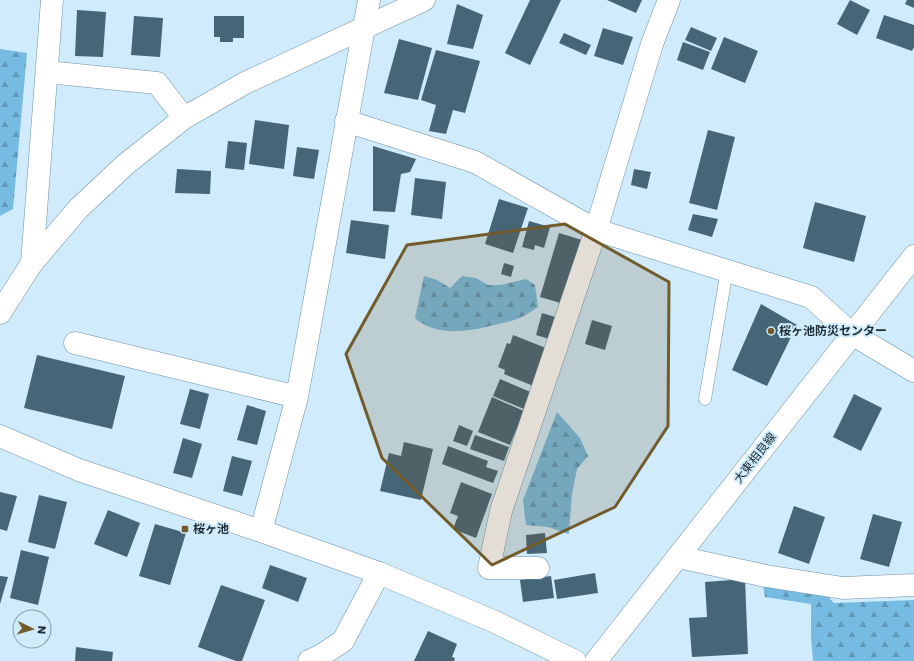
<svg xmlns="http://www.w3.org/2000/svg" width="914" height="661" font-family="Poppins,'Noto Sans JP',sans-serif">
  <defs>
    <pattern id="forest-firs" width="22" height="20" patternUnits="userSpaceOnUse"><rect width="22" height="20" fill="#76bbe1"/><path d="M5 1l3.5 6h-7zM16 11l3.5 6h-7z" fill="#6098b7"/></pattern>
  </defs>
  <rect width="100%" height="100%" fill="#cfebfc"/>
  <path fill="url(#forest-firs)" d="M0,49L27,53L13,209L0,216Z
    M424,276L437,280L450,288L462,276L476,278L488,285H500L526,279L535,285L538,307C532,311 526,315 520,318C513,321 505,322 498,324C472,331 437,338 415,318Z
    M557,412L580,438L588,456L577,469L572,494L569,534L548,527L526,525L523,500Z
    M763,583L820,588L834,603L914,600V661H813L811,637V604L765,597Z"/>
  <path fill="#466577" d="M530,0H561L530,65L505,53Z
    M607,0H642L636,13Z
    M850,0L870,10L857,35L837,24Z
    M907,0H914V8L905,4Z
    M457,4L483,15L473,49L447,44Z
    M77,10L106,12L103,57L75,56Z
    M884,15L914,25V47L912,51L876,38Z
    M134,16L163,18L160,57L131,55Z
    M214,16H244V38H233V42H220V37H214Z
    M691,27L717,38L711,51L685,40Z
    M603,28L633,37L623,65L594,56Z
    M564,33L591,45L586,55L559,43Z
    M724,37L758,51L745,83L711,69Z
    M399,39L432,48L418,100L384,93Z
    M683,42L710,52L703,70L677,60Z
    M436,50L480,61L465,113L453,110L446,134L429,131L436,105L421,100Z
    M255,120L289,125L284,169L249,164Z
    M708,130L735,137L717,210L689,203Z
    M228,141L247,143L244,170L225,168Z
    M373,146L416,159L410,172L401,174L395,212L373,211Z
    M297,147L319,150L314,179L293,176Z
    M177,169L211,171L210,194L175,193Z
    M634,169L651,172L647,189L631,185Z
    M415,178L446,182L442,219L411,215Z
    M499,199L528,208L513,253L485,244Z
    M815,202L866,216L854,262L803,248Z
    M693,214L718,219L712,237L688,230Z
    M351,220L389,225L385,259L346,253Z
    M529,221L550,227L544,248L535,245L534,250L522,247Z
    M559,233L582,240L564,304L540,297Z
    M504,263L514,266L511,277L501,274Z
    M761,304L797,325L767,386L732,370Z
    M542,313L562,319L556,341L536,335Z
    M592,320L612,326L605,350L585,344Z
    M513,335L551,350L536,387L504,374L505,370L498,367L507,343L510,344Z
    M37,355L125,376L112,429L24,408Z
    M500,379L533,393L526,410L493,396Z
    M190,389L209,394L200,429L180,424Z
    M854,394L882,408L861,451L833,437Z
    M492,397L524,411L510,445L478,432Z
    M247,405L266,411L257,445L237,440Z
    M459,425L473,431L467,446L453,441Z
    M475,435L509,447L504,461L470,449Z
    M183,438L202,444L192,478L173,473Z
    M404,442L433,449L421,500L380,491L389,453L401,456Z
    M448,446L488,461L486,467L498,471L493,483L442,464Z
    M232,456L252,461L242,496L223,491Z
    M461,482L492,494L476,538L453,529L458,516L450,513Z
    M0,492L17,496L7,531L0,529Z
    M39,495L67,502L55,549L28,542Z
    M794,506L825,517L809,564L778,553Z
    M108,510L140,523L127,557L94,544Z
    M873,514L902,522L889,567L860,559Z
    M155,524L186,533L170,585L139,576Z
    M545,533L547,553L527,554L526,535Z
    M21,550L49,557L38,605L10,598Z
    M270,565L307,578L298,602L262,588Z
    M595,573L598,593L557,599L554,580Z
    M0,576L8,577L0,604Z
    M551,576L554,598L523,602L520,580Z
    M745,579L748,654L692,657L689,618L707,617L705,582Z
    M221,585L265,600L242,661H236L198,647Z
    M428,631L457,644L452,657L455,658L454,661H414Z
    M76,647L113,652L112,661H75Z"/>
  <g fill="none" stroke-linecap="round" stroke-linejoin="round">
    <defs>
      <path id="service" d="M705,399L727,270"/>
      <path id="minor" d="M47,72L157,83L184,118
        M346,121L475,162L596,230L811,297L852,334L914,371
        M32,263L52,0
        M75,343L297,397
        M261,531L297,397L369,0
        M678,557L766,576L843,588L914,585
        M538,568H489L501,511L596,230L652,44L669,0
        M309,661L320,656L343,641L379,573"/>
      <path id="tertiary" d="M0,313L32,263L78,209L126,164L184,118L245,83L424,0
        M0,436L79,470L261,531L379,573L493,621L575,661"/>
      <path id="secondary" d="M596,661L914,256"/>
    </defs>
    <use href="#service" stroke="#7091a4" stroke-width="13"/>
    <use href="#minor" stroke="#7091a4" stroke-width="23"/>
    <use href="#tertiary" stroke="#7091a4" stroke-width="23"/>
    <use href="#secondary" stroke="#7091a4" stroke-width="23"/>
    <use href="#service" stroke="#fff" stroke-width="12"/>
    <use href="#minor" stroke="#fff" stroke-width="22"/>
    <use href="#tertiary" stroke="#fff" stroke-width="22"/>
    <use href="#secondary" stroke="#fff" stroke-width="22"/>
  </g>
  <path fill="#725b2b" fill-opacity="0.2" stroke="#725b2b" stroke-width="3" stroke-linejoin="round" d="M565,224L669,282L668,426L615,507L492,565L382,458L346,354L407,245Z"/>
  <g fill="#725b2b" stroke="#cfebfc" stroke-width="1.5">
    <circle cx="771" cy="331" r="4"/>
    <rect x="181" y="525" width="8" height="8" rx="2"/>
  </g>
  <g text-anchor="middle" stroke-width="4" stroke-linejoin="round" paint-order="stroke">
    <g font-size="12" font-weight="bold" fill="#1d2b32" stroke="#cfebfc" text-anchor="start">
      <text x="779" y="335">桜ヶ池防災センター</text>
      <text x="193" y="533">桜ヶ池</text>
    </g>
    <g font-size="12" fill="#1d2b32" stroke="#cfebfc">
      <text transform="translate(755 458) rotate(-52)" y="4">大東相良線</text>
    </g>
  </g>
  <g transform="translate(32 629) rotate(95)"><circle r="19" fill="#cfebfc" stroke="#889eab"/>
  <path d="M0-3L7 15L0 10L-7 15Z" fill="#725b2b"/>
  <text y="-6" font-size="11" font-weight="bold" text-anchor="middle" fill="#1d2b32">N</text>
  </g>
</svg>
